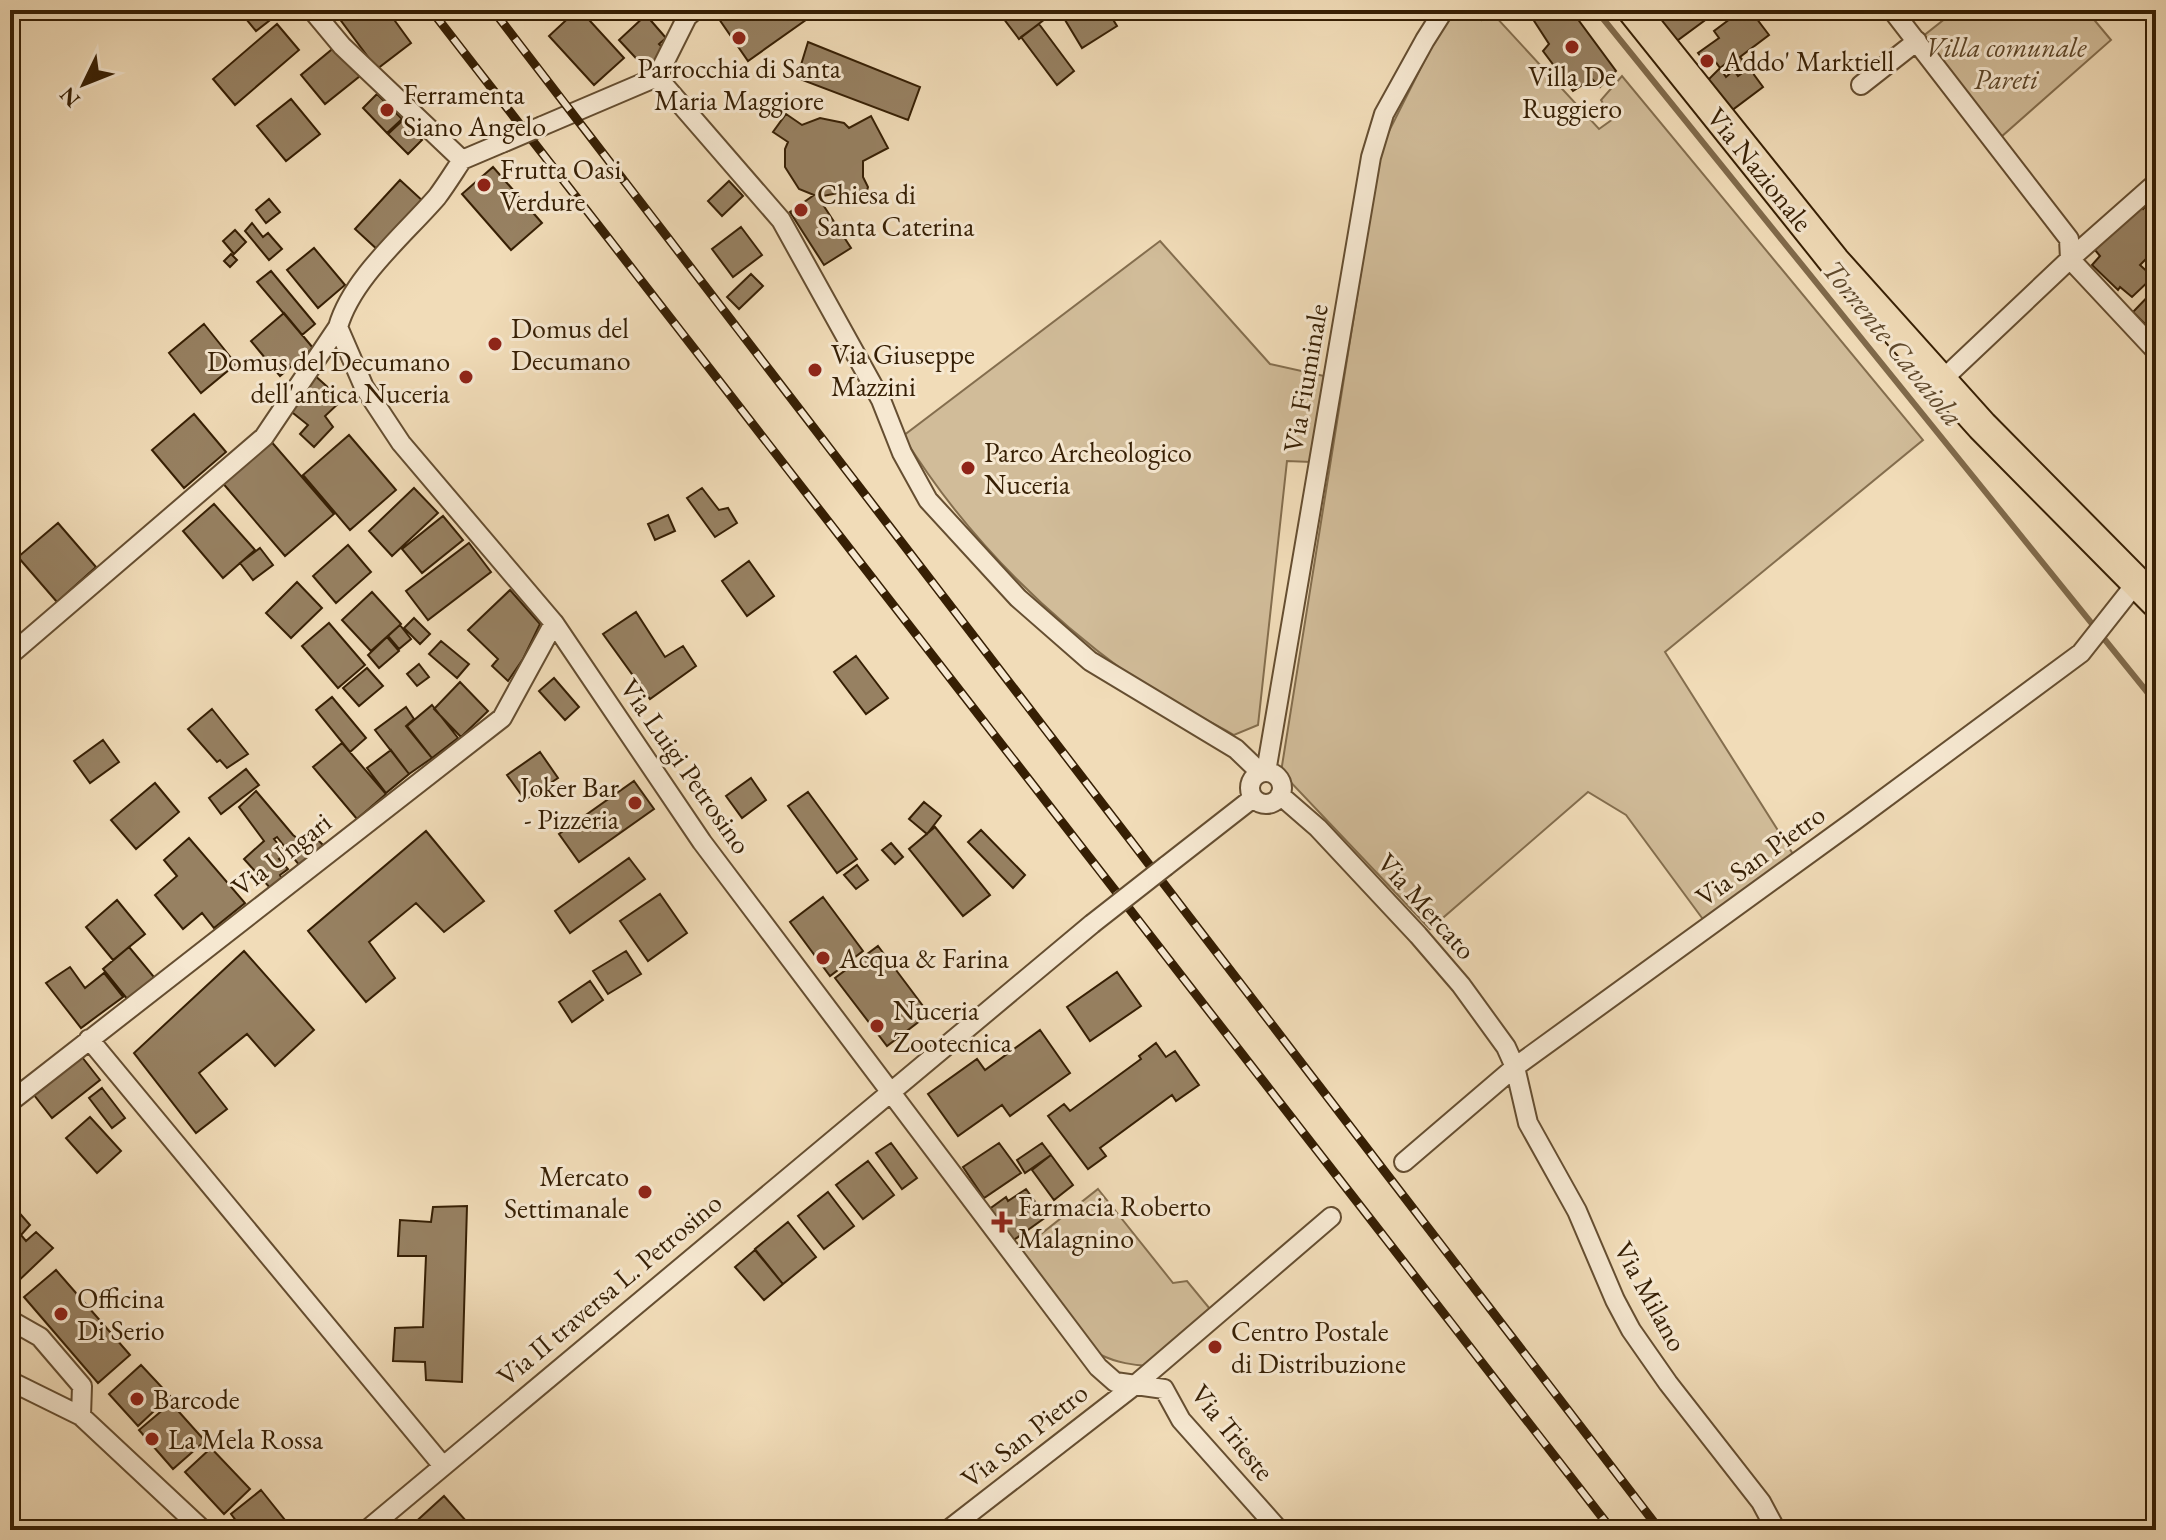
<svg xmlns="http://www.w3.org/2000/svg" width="2166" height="1540" font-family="'EB Garamond',serif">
  <rect width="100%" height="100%" fill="#f1dcb8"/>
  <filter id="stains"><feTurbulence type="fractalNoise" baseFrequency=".0025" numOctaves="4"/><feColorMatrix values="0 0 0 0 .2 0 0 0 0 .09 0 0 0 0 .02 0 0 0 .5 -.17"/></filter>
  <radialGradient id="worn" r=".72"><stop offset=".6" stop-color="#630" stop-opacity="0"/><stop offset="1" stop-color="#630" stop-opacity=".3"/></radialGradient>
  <path fill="#d1bc99" stroke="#846e4e" stroke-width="2" d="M1450,10C1469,10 1474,21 1496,17L1599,129L1613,119L1601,100L1622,76L1923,440L1665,652L1798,862L1705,922L1626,815L1588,792L1430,929L1281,772L1381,147Z
    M1956,10H2086L2111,40L2001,137L1917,41Z
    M1160,241L1270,364L1324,376L1311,462L1287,461L1258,725L1234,735C1199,715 1160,698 1128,674C1037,608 962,531 903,436Z
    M1098,1189L1173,1283L1187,1281L1210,1309L1151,1366C1135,1366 1115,1362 1101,1355C1081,1345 1034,1275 1017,1253Z"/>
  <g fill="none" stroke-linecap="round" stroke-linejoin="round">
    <path stroke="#806a4b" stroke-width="6" d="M1596,10L2156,703"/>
  </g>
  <path fill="#978162" stroke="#361f04" stroke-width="2" d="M257,10H283L256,31L246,19Z
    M333,10H387L411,43L377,69Z
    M577,10H580L624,58L594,85L549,36Z
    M731,10H820L748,61L719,19Z
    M997,10H1039L1045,19L1019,39Z
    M1059,10H1107L1117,26L1082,48Z
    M1460,10H1488L1481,20Z
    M1527,10H1571L1616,71L1600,87L1592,79L1573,91L1543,51L1549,44Z
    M1673,10H1702L1708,18L1674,43L1659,24L1674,12Z
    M1742,10H1750L1769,35L1740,57L1749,68L1738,76L1728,62L1720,68L1715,61L1708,66L1698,53L1719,38L1714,31Z
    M646,15L666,38L659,44L666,51L647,70L619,40Z
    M277,24L299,50L235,105L213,79Z
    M1039,24L1074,71L1057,85L1021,37Z
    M808,42L920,87L908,120L797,78Z
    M336,46L360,76L325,104L301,75Z
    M1720,68L1726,77L1734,70L1738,76L1749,68L1763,87L1731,111L1707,81Z
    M377,94L402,119L387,133L363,108Z
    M291,99L320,134L286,161L257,126Z
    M786,114L802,125L820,118L844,123L849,128L871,116L888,148L863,161V177L868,187L865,197L855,202L844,200L838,193L818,197L851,248L824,265L790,212L814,195L799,189L785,167V149L788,142L773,132Z
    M403,120L422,140L408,154L388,134Z
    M493,167L542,223L511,250L462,194Z
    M400,180L425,203L380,252L355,229Z
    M729,181L743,196L722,216L708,201Z
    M2153,197L2156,200V258L2150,263L2146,259L2140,265L2153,277L2132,297L2120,287L2118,290L2092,265L2100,256L2095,250L2139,205L2143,209Z
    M269,199L280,212L266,223L256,210Z
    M252,223L263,237L268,233L282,249L269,260L245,231Z
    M741,227L762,255L733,277L712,249Z
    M235,230L246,242L234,254L223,241Z
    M314,248L345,285L318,308L287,270Z
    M231,254L237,260L230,267L224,261Z
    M271,271L315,324L302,335L257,282Z
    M751,274L763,286L739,309L727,297Z
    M2156,288V335L2133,312Z
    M284,313L313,348L280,376L251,341Z
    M204,324L236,364L201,393L169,353Z
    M312,373L342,400L325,416L333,427L314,447L300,434L308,425L288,409Z
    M194,414L226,452L184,488L152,450Z
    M349,435L396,490L350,530L303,475Z
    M269,439L334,514L285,556L221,481Z
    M414,488L438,513L392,556L369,531Z
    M702,488L719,510L728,508L737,523L715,537L687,498Z
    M214,504L255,550L223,578L183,531Z
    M668,515L675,531L655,540L648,524Z
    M443,516L463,540L422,573L402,549Z
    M58,523L96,567L57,602L18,557Z
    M469,543L491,572L428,620L406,591Z
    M348,545L371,572L336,603L313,576Z
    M260,548L273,565L253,580L240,563Z
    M749,561L774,596L747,616L722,581Z
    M297,582L322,608L291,638L266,613Z
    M510,590L540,624L523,659L508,681L492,666L498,659L468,630Z
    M372,592L401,624L371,651L342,620Z
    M636,612L665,657L683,646L696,666L650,699L603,634Z
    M414,618L430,634L420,644L404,628Z
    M329,623L365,665L338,688L302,646Z
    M400,625L411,639L399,649L388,636Z
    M387,637L399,651L379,668L368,655Z
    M441,641L469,664L457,678L429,654Z
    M856,656L888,698L866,714L834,672Z
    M419,664L429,677L417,686L407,674Z
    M367,668L383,686L359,706L343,688Z
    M554,678L579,707L565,720L539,691Z
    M460,682L488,711L461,737L434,709Z
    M332,697L366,738L350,752L316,710Z
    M432,705L458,738L432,758L407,726Z
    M406,707L414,719L406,726L432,758L409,774L375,730Z
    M212,709L248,754L227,768L220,760L217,762L188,729Z
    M103,740L119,762L90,783L74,761Z
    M342,743L386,794L357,819L313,767Z
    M391,750L409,774L386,793L367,768Z
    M540,752L558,778L525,800L507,775Z
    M246,769L259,785L221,814L209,798Z
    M751,778L766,800L742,818L726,796Z
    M634,781L654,809L579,862L559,834Z
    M155,783L179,812L136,849L111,820Z
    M256,791L293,835L305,844L315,837L325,847L300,866L277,837L274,839L286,854L279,859L288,869L280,875L283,881L271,889L244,859L264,841L239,807Z
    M808,792L857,859L837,873L788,806Z
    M924,802L941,816L927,834L909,819Z
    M935,827L990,895L963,916L909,849Z
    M981,830L1025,875L1013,888L968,842Z
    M426,831L484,901L444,932L416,903L369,942L395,978L366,1002L308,931Z
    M189,838L245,903L214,928L202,913L183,929L155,895L177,876L164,860Z
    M891,843L903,857L895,864L882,850Z
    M629,858L645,879L570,933L555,911Z
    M857,865L868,880L856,889L844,875Z
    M660,894L687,933L648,961L620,921Z
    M823,897L863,951L830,976L790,922Z
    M117,900L145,934L113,960L86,927Z
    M878,946L929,1014L887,1046L835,978Z
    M129,947L159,983L132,1005L103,969Z
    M244,951L314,1030L275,1066L247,1034L199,1073L227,1109L196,1133L134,1053Z
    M626,951L641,974L608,994L593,971Z
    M70,967L85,988L104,973L123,997L81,1028L46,983Z
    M1117,972L1141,1006L1090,1041L1067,1007Z
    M590,981L603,1000L572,1022L559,1002Z
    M1040,1030L1070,1073L1010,1116L1002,1105L958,1136L928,1094L977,1059L985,1070Z
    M1156,1043L1166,1057L1175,1051L1199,1085L1176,1101L1172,1095L1100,1148L1106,1156L1088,1169L1048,1116L1064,1104L1070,1111L1141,1059L1139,1056Z
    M82,1057L100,1080L52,1118L34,1095Z
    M102,1088L125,1118L112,1128L89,1098Z
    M90,1117L121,1151L97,1173L66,1138Z
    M891,1143L917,1178L902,1189L876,1153Z
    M999,1143L1021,1173L984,1198L963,1167Z
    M1042,1143L1051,1155L1025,1173L1017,1160Z
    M1051,1155L1073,1185L1054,1200L1032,1170Z
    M868,1161L894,1195L863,1219L836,1185Z
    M10,1189L18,1197L10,1205Z
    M1026,1189L1046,1217L1011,1242L988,1210L1006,1197L1008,1201Z
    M828,1192L854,1226L824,1249L798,1216Z
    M467,1206L462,1382L426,1380L425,1362L393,1361L395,1328L423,1327L426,1256H398L400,1220L431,1222L433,1207Z
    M15,1208L30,1225L21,1235L26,1241L36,1232L53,1248L12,1287L10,1213Z
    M788,1222L816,1257L783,1284L755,1249Z
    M755,1250L783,1284L764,1300L735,1267Z
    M56,1270L130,1355L98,1383L24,1297Z
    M141,1365L170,1396L138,1426L109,1394Z
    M171,1403L205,1441L173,1469L139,1430Z
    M211,1448L250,1489L224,1514L185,1472Z
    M261,1490L293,1530H243L231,1514Z
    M444,1496L474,1530H413L410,1527Z"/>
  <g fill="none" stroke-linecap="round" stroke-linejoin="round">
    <defs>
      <path id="street" d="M312,10L342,46L462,160
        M1892,10L2069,239L2070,259L2156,351
        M657,77L781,220L881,400L902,453L928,500L1018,598L1090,661L1236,749L1261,773
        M1861,85L1917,41
        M542,126L657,77L687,17L695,10
        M462,160C454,172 446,185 437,197C404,235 352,278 338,327L364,387L401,443L554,623L702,842L1098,1367L1115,1382L1164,1389L1181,1420L1279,1530
        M462,160L502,143
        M1942,380L2070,259L2156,183
        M10,655L264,437L338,327
        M1250 788a16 16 0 1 1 32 0a16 16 0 1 1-32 0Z
        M1266,772L1371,157L1384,114L1425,40L1444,10
        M1280,795L1318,828L1418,935L1461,985L1506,1047L1515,1067L1528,1123L1577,1211L1615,1300L1631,1330L1668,1383L1761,1502L1776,1530
        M1166,866L1253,798
        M89,1039L443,1466
        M10,1102L502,718L554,623
        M1404,1162L1515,1067L1854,821L2081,653L2137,582
        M10,1320L40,1337L82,1386L81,1416
        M10,1381L81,1416L203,1530
        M367,1530L1092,924
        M948,1530L1135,1385L1331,1217"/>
      <path id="primary" d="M1633,10L1834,261L1982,426L2156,602"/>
    </defs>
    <use href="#street" stroke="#654e31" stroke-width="22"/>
    <use href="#primary" stroke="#361f04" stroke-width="34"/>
    <use href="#street" stroke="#f6e8d1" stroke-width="18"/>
    <use href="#primary" stroke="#f1dcb8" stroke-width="30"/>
    <defs>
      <path id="rail" d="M431,10L1612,1530
        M493,10L1660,1530"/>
    </defs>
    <use href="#rail" stroke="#361f04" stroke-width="9"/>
    <use href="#rail" stroke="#f6e8d1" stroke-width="6" stroke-dasharray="18" stroke-linecap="butt"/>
    <defs>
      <path id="street-bridge" d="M502,143L542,126
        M1092,924L1166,866"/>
    </defs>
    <use href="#street-bridge" stroke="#654e31" stroke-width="22" stroke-linecap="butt"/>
    <use href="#street-bridge" stroke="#f6e8d1" stroke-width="18"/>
  </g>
  <g fill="#8f2418" stroke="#f6e8d1" stroke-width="3">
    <circle cx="739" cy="38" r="8"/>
    <circle cx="1572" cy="47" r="8"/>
    <circle cx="1707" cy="61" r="8"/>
    <circle cx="387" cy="110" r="8"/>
    <circle cx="484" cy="185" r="8"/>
    <circle cx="801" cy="210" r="8"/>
    <circle cx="495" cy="344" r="8"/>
    <circle cx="815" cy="370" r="8"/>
    <circle cx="466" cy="377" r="8"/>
    <circle cx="968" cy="468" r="8"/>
    <circle cx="635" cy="803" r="8"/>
    <circle cx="823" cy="958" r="8"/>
    <circle cx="877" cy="1026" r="8"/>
    <circle cx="645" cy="1192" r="8"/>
    <path d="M998 1210h8v8h8v8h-8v8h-8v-8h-8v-8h8z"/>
    <circle cx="61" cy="1314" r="8"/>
    <circle cx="1215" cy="1347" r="8"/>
    <circle cx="137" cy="1399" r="8"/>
    <circle cx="152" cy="1439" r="8"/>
  </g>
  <g text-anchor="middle" stroke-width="6" stroke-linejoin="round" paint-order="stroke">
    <g font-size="28" font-style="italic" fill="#5d4629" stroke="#f6e8d1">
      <text x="2006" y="57">Villa comunale<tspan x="2006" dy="32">Pareti</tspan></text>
    </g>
    <g font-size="28" fill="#361f04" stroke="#f6e8d1" text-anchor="start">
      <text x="1723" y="71">Addo' Marktiell</text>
      <text x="739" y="78" text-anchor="middle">Parrocchia di Santa<tspan x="739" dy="32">Maria Maggiore</tspan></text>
      <text x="1572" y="86" text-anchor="middle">Villa De<tspan x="1572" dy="32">Ruggiero</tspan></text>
      <text x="403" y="104">Ferramenta<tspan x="403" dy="32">Siano Angelo</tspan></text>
      <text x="500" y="179">Frutta Oasi<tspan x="500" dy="32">Verdure</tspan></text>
      <text x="817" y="204">Chiesa di<tspan x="817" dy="32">Santa Caterina</tspan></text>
      <text x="511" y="338">Domus del<tspan x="511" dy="32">Decumano</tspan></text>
      <text x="831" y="364">Via Giuseppe<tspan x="831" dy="32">Mazzini</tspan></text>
      <text x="450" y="371" text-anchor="end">Domus del Decumano<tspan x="450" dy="32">dell'antica Nuceria</tspan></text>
      <text x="984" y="462">Parco Archeologico<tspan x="984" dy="32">Nuceria</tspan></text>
      <text x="619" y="797" text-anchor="end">Joker Bar<tspan x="619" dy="32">- Pizzeria</tspan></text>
      <text x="839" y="968">Acqua &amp; Farina</text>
      <text x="893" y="1020">Nuceria<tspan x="893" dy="32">Zootecnica</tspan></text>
      <text x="629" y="1186" text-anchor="end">Mercato<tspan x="629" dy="32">Settimanale</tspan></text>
      <text x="1018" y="1216">Farmacia Roberto<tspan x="1018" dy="32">Malagnino</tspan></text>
      <text x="77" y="1308">Officina<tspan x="77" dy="32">Di Serio</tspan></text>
      <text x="1231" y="1341">Centro Postale<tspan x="1231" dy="32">di Distribuzione</tspan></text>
      <text x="153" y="1409">Barcode</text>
      <text x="168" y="1449">La Mela Rossa</text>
    </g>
    <g font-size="28" fill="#361f04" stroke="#f6e8d1">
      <text transform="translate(1760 169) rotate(51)" y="10">Via Nazionale</text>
      <text transform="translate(1305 378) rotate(-80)" y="10">Via Fiuminale</text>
      <text transform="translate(686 766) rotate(55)" y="10">Via Luigi Petrosino</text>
      <text transform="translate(281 854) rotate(-38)" y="10">Via Ungari</text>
      <text transform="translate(1760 855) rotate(-36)" y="10">Via San Pietro</text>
      <text transform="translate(1427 906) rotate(48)" y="10">Via Mercato</text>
      <text transform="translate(609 1289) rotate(-40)" y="10">Via II traversa L. Petrosino</text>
      <text transform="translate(1651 1296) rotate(61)" y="10">Via Milano</text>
      <text transform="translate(1233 1432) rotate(51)" y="10">Via Trieste</text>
      <text transform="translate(1024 1435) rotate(-38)" y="10">Via San Pietro</text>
    </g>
    <g font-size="30" font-style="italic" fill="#614b2e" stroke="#f6e8d1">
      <text transform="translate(1893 343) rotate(51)" y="10">Torrente Cavaiola</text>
    </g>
  </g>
  <rect width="2166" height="1540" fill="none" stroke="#f1dcb8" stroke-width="40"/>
  <rect x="12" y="12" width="2142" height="1516" fill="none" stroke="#361f04" stroke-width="4"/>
  <rect x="20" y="20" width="2126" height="1500" fill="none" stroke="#361f04" stroke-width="2"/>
  <g transform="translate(84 84) rotate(227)" stroke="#f6e8d1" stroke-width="6" paint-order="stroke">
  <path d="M0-6L14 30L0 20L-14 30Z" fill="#361f04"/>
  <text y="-12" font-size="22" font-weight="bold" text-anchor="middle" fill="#361f04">N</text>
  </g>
  <rect width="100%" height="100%" filter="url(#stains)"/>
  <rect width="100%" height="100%" fill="url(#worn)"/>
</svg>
